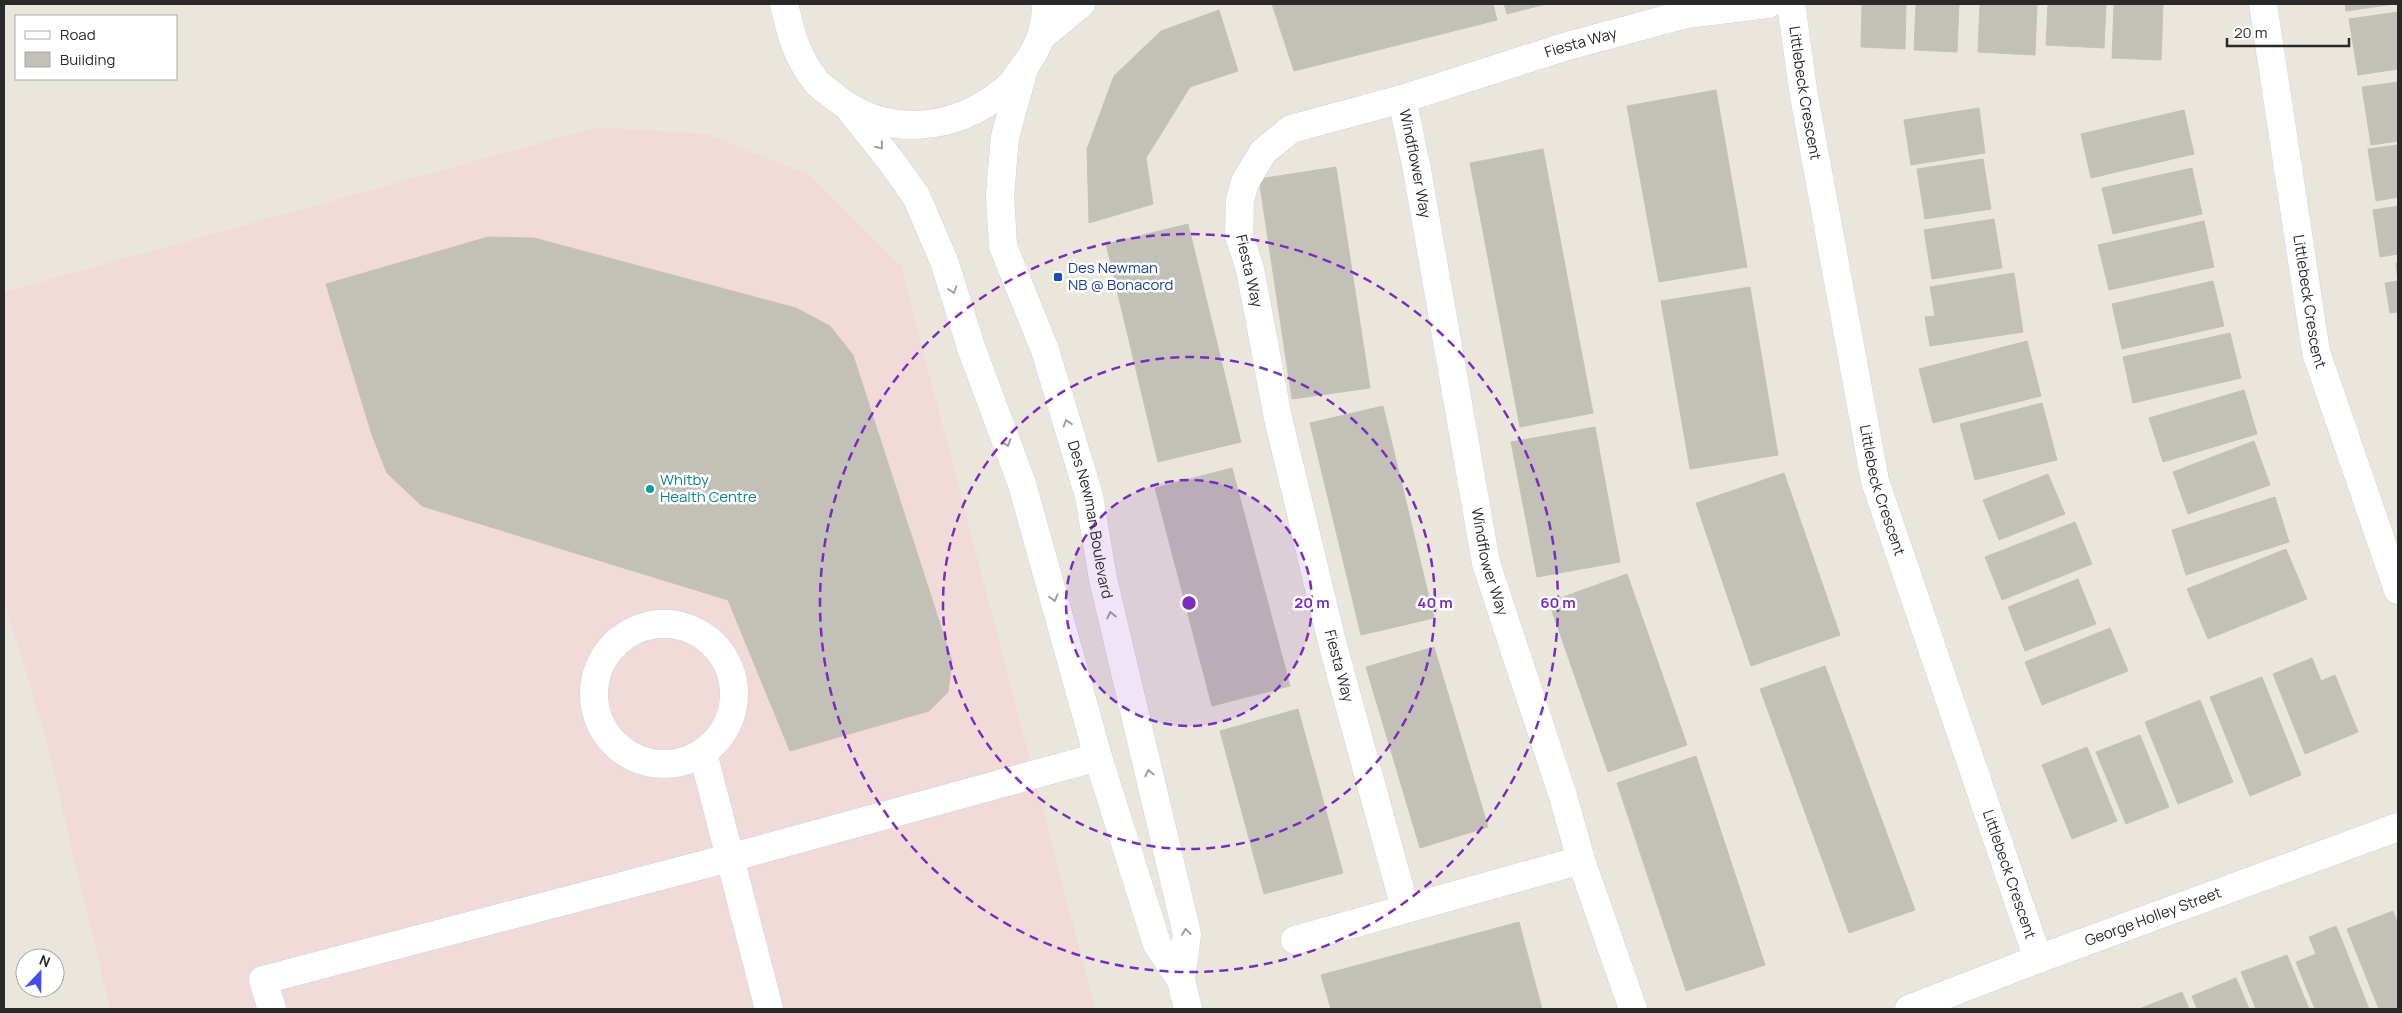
<svg xmlns="http://www.w3.org/2000/svg" width="2402" height="1013" font-family="Manrope,sans-serif">
  <rect width="100%" height="100%" fill="#eae6dc"/>
  <path fill="#f1dbd9" d="M597,127L707,134L809,175L901,266L1095,1009H110L44,732L4,599V292Z"/>
  <path fill="#c3c0b7" stroke="#c6c2b6" d="M1272,4H1493L1497,20L1294,71Z
    M1504,4H1546L1507,14Z
    M1862,4H1906L1905,49L1861,47Z
    M1916,4H1959L1957,52L1914,50Z
    M1980,4H2037L2035,55L1978,52Z
    M2048,4H2106L2104,48L2046,45Z
    M2114,4H2163L2161,60L2112,58Z
    M2345,4H2394L2346,11Z
    M1219,10L1238,71L1190,87L1146,158L1153,204L1089,223L1087,149L1114,76L1161,31Z
    M2398,12V69L2358,75L2349,19Z
    M2398,82V141L2371,145L2362,87Z
    M1716,90L1747,267L1659,282L1627,106Z
    M1979,108L1985,153L1911,165L1904,120Z
    M2184,110L2194,154L2091,178L2081,134Z
    M2398,145V197L2376,201L2368,149Z
    M1543,149L1593,413L1520,427L1470,163Z
    M1983,159L1991,209L1925,219L1917,169Z
    M1336,167L1370,388L1292,399L1259,179Z
    M2192,168L2202,214L2113,234L2102,188Z
    M2398,206V254L2380,257L2373,210Z
    M1994,219L2002,268L1932,279L1924,230Z
    M2204,221L2214,267L2109,290L2098,245Z
    M1188,224L1241,442L1158,462L1106,244Z
    M488,237L534,238L796,308L830,326L853,355L952,661L948,692L929,711L790,751L728,600L422,506L387,473L372,435L326,284Z
    M2396,263H2398V312L2390,313L2385,283L2398,281Z
    M2014,273L2023,332L1930,346L1925,317L1935,316L1930,287Z
    M2213,281L2224,326L2122,349L2112,304Z
    M1750,287L1778,455L1690,469L1661,301Z
    M2230,333L2241,378L2133,403L2123,357Z
    M2027,341L2041,396L1933,423L1919,369Z
    M2244,390L2257,434L2163,462L2149,418Z
    M2042,403L2057,460L1975,480L1960,424Z
    M1383,406L1434,618L1361,635L1310,423Z
    M1595,427L1620,562L1537,577L1511,442Z
    M2254,441L2270,485L2188,514L2173,472Z
    M1232,468L1290,686L1212,706L1155,488Z
    M1784,473L1840,635L1751,666L1696,503Z
    M2048,474L2065,514L1999,540L1983,500Z
    M2275,497L2289,542L2186,575L2172,530Z
    M2075,522L2092,564L2002,600L1985,557Z
    M2286,549L2307,599L2208,639L2187,589Z
    M1627,574L1687,745L1608,772L1549,602Z
    M2078,579L2096,624L2025,651L2008,607Z
    M2110,628L2128,671L2042,705L2025,662Z
    M1434,647L1488,827L1420,848L1366,667Z
    M2312,658L2321,681L2335,675L2358,732L2305,754L2273,674Z
    M1825,666L1915,910L1849,933L1760,689Z
    M2262,677L2301,775L2250,796L2210,697Z
    M2200,700L2233,782L2178,804L2145,722Z
    M1298,709L1343,873L1264,894L1220,731Z
    M2140,735L2169,807L2126,824L2096,752Z
    M2087,747L2117,821L2072,839L2042,765Z
    M1696,756L1765,965L1686,991L1617,783Z
    M2393,911L2398,925V1009H2379L2347,929Z
    M1519,922L1542,1009H1331L1321,975Z
    M2336,926L2343,943L2369,1009H2315L2296,962L2316,954L2309,937Z
    M2287,955L2309,1009H2256L2241,972Z
    M2236,978L2249,1009H2197L2192,996Z
    M2182,992L2189,1009H2139Z"/>
  <g fill="none" stroke-linecap="round" stroke-linejoin="round">
    <defs>
      <g id="minor">
        <path d="M784,4C791,34 796,55 815,80C820,87 829,92 835,97C887,139 955,131 1005,90C1012,85 1017,76 1022,70C1038,49 1046,30 1046,4"/>
        <path id="s1" d="M1791,4L1804,96L1875,481L2038,959"/>
        <path id="s2" d="M2263,4L2316,352L2398,590"/>
        <path d="M1042,36L1081,4"/>
        <path id="s3" d="M1025,65L1005,137L1000,195L1003,246L1045,350L1089,496L1103,579L1187,934L1181,980"/>
        <path id="s4" d="M1402,99L1417,170L1486,563L1563,796L1581,860L1633,1009"/>
        <path d="M849,108L891,161L916,196L944,261L972,350L1022,484L1098,757L1157,944L1181,980L1188,1009"/>
        <circle cx="664" cy="694" r="70"/>
        <path d="M703,753L769,1009"/>
        <path id="s5" d="M1405,908L1332,642L1278,418L1250,269L1239,235L1240,200L1245,182L1263,152L1291,129L1402,99L1564,47L1686,14L1768,4"/>
        <path d="M1295,940L1581,860"/>
        <path d="M272,1009L263,980L729,858L1098,757"/>
        <path id="s6" d="M1909,1009L2038,959L2398,827"/>
      </g>
    </defs>
    <use href="#minor" stroke="#d1d2e1" stroke-width="29"/>
    <use href="#minor" stroke="#fff" stroke-width="28"/>
  </g>
  <defs><path id="oneway-chevron" d="M-2-3.5L2.5 0L-2 3.5" fill="none" stroke-width="1.6" stroke-linecap="round" stroke-linejoin="round" transform="scale(1.25)"/></defs>
  <g stroke="#9f9f9f">
    <use href="#oneway-chevron" transform="translate(880 146) rotate(51)"/>
    <use href="#oneway-chevron" transform="translate(953 290) rotate(72)"/>
    <use href="#oneway-chevron" transform="translate(1067 423) rotate(-107)"/>
    <use href="#oneway-chevron" transform="translate(1007 443) rotate(70)"/>
    <use href="#oneway-chevron" transform="translate(1054 598) rotate(75)"/>
    <use href="#oneway-chevron" transform="translate(1111 615) rotate(-103)"/>
    <use href="#oneway-chevron" transform="translate(1149 773) rotate(-103)"/>
    <use href="#oneway-chevron" transform="translate(1186 932) rotate(-96)"/>
  </g>
  <circle cx="1189" cy="603" r="123" fill="#7b2cbf" fill-opacity=".12"/>
  <g fill="none" stroke="#7b2cbf" stroke-width="2.5" stroke-dasharray="9 6">
    <circle cx="1189" cy="603" r="123"/>
    <circle cx="1189" cy="603" r="246"/>
    <circle cx="1189" cy="603" r="369"/>
  </g>
  <rect fill="#1a4fb4" stroke="#fff" stroke-width="2" x="1053" y="272" width="10" height="10" rx="2.5"/>
  <circle fill="#0f9aa8" stroke="#fff" stroke-width="2" cx="650" cy="489" r="5"/>
  <g text-anchor="middle" stroke-width="5" stroke-linejoin="round" paint-order="stroke">
    <g font-size="15" fill="#292929" stroke="#fff">
      <text dy="5" stroke="none"><textPath href="#s5" startOffset="1121">Fiesta Way</textPath></text>
      <text dy="5" stroke="none"><textPath href="#s1" startOffset="90">Littlebeck Crescent</textPath></text>
      <text dy="5" stroke="none"><textPath href="#s4" startOffset="66">Windflower Way</textPath></text>
      <text transform="translate(1249 271) rotate(77)" y="5">Fiesta Way</text>
      <text dy="5" stroke="none"><textPath href="#s2" startOffset="301">Littlebeck Crescent</textPath></text>
      <text dy="5" stroke="none"><textPath href="#s1" startOffset="495">Littlebeck Crescent</textPath></text>
      <text dy="5" stroke="none"><textPath href="#s3" startOffset="472">Des Newman Boulevard</textPath></text>
      <text dy="5" stroke="none"><textPath href="#s4" startOffset="471">Windflower Way</textPath></text>
      <text transform="translate(1339 666) rotate(75)" y="5">Fiesta Way</text>
      <text dy="5" stroke="none"><textPath href="#s1" startOffset="900">Littlebeck Crescent</textPath></text>
      <text dy="5" stroke="none"><textPath href="#s6" startOffset="261">George Holley Street</textPath></text>
    </g>
    <g font-size="15" fill="#164399" stroke="#fff" text-anchor="start">
      <text x="1068" y="273">Des Newman<tspan x="1068" dy="17">NB @ Bonacord</tspan></text>
    </g>
    <g font-size="15" fill="#0d838f" stroke="#fff" text-anchor="start">
      <text x="660" y="485">Whitby<tspan x="660" dy="17">Health Centre</tspan></text>
    </g>
  </g>
  <circle cx="1189" cy="603" r="8" fill="#7b2cbf" stroke="#fff" stroke-width="2.5"/>
  <g font-size="15" text-anchor="middle" font-weight="bold" fill="#7b2cbf" stroke="#fff" stroke-width="5" stroke-linejoin="round" paint-order="stroke">
    <text x="1312" y="608">20 m</text>
    <text x="1435" y="608">40 m</text>
    <text x="1558" y="608">60 m</text>
  </g>
  <rect width="2402" height="1013" fill="none" stroke="#292929" stroke-width="10"/>
  <rect x="15" y="15" width="162" height="65" fill="#ffffff" stroke="#a9a9a9"/>
  <rect x="25" y="31" width="25" height="8" fill="#ffffff" stroke="#a9a9a9"/>
  <text x="60" y="40" font-size="15" fill="#292929">Road</text>
  <rect x="25" y="52" width="25" height="15" fill="#c3c0b7" stroke="#a9a9a9"/>
  <text x="60" y="65" font-size="15" fill="#292929">Building</text>
  <g transform="translate(40 973) rotate(22)"><circle r="24" fill="#ffffff" stroke="#a9a9a9"/>
  <path d="M0-4L9 19L0 12L-9 19Z" fill="#454eee"/>
  <text y="-8" font-size="14" font-weight="bold" text-anchor="middle" fill="#292929">N</text>
  </g>
  <path d="M2227 38v8h122v-8" fill="none" stroke="#292929" stroke-width="2.5"/>
  <text x="2234" y="38" font-size="15" fill="#292929" stroke="#ffffff" stroke-width="4" paint-order="stroke">20 m</text>
</svg>
